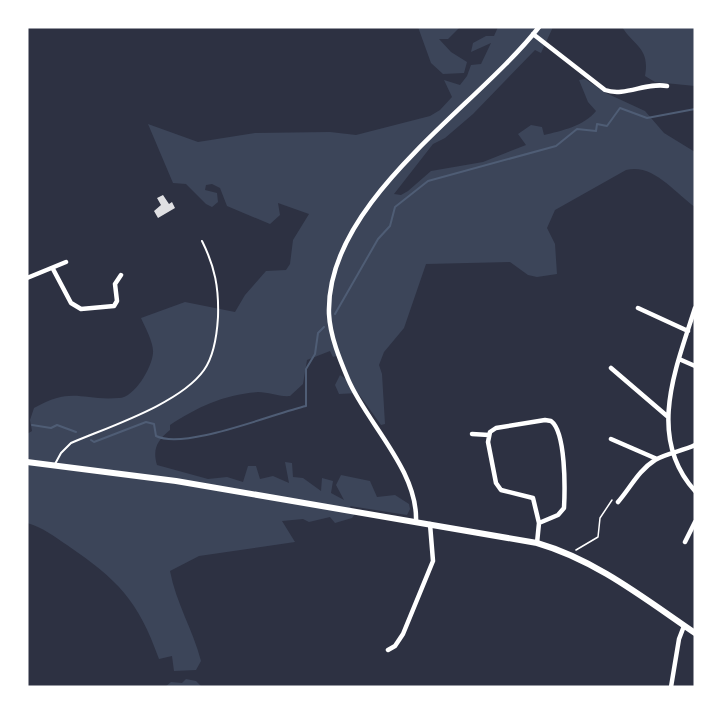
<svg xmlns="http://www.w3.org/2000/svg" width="722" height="714" font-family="Helvetica,sans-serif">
  <rect width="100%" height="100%" fill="#2d3142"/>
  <path fill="#3c4559" d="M418,27H460L448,39H439L451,52L467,62L464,73L443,74L431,63Z
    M498,27H553L541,53L535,50L473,114L445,138L433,144L394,194L401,195L408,191L431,171L483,162L526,145L518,134L531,125L542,127L544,135C561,131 584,126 596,111L588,102L579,80L585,79L606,93L645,111L664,133L695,152V207C674,192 653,163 626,170L555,210L547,228L555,244L557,274L537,277L528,275L510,262L426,264L404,328L384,352L379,365L382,374L385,424L381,425L358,393L339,394L335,385L340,375L346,379L339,355L333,357L330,351L307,360L303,384L290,396C279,397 269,392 258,392C225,394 197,407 170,425V430C158,440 152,448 157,465L208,479L227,477L243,482L248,466H256L260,479L273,476L289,483L285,462L292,463L293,477L303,478L321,491L322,478L333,481L331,493L344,500L336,485L341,475L370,481L377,497L395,495L409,504L410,509L407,515L350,506L355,514L352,518L335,523L330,517L309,522L303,519L282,521L295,542L199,556L170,571C176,603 193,630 201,661L196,670L174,671L172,656L159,659C138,600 118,580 67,545C55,537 42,527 27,523V434L32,431L30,420L34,408C73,386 81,401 119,398C134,398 152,368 153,353C154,343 145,327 141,318L185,302L235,312L245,295L266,271L286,270L290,264L293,240L309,214L278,203L280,215L270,224L227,206L220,188L212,184L206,185L205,190L217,193L218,202L212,207L206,204L186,184L173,183L148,124L198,142L255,133L330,132L356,135L430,116L440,110L452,97L444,80L460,85L467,76L471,65L481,64L491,43L471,52L473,43L486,36H494Z
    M622,27H695V86L655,82L645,76C650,48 635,47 622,27Z
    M186,679L196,681L202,687H165L171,682L182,683Z"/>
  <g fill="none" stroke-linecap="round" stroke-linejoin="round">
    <path stroke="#4f5d75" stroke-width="2" d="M335,314L378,239L390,226L395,207L428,181L556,146L577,129L596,131L597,124L607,126L620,108L647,118L695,109
      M32,425L51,428L57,425L76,432
      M91,440L94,442L146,422L154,424L156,436C185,450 272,414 306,406V369L315,354L318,333L324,327"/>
  </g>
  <path fill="#e0e0e3" d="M163,195L169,204L172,202L175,208L158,218L154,211L161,205L157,198Z"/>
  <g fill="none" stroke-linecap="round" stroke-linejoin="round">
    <path stroke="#fff" stroke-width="1.5" d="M576,550L598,537L600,518L612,500"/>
    <path stroke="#fff" stroke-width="2" d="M55,464L61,453L71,443C108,427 180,404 204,370C214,356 217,334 218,317C219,288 215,267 202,241"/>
    <path stroke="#fff" stroke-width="4.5" d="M533,34L605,90C625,97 646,82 667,86
      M53,269L71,303L81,309L114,306L117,301L115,284L121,275
      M27,278L66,262
      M638,308L688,331
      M695,308C676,368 646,437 695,491
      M679,359L695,366
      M611,368L667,416
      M472,434L489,435
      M611,439L657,459
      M618,502C631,487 638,471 655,460C667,453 683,451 695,445
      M416,521C418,470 366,422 348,379C340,360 330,336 329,314C325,201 476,108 539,27
      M685,542L695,522
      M537,543L539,523L533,498L501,490L496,483L488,442L490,432L496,428L545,420L551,421C566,432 565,489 564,508L558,515L539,523
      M388,650L395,646L403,634L433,561L430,524
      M671,687L679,639L684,626"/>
    <path stroke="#fff" stroke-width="6" d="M27,462L176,481L537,543C596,560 645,599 695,633"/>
  </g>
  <rect width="722" height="714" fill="none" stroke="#ffffff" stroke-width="57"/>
</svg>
